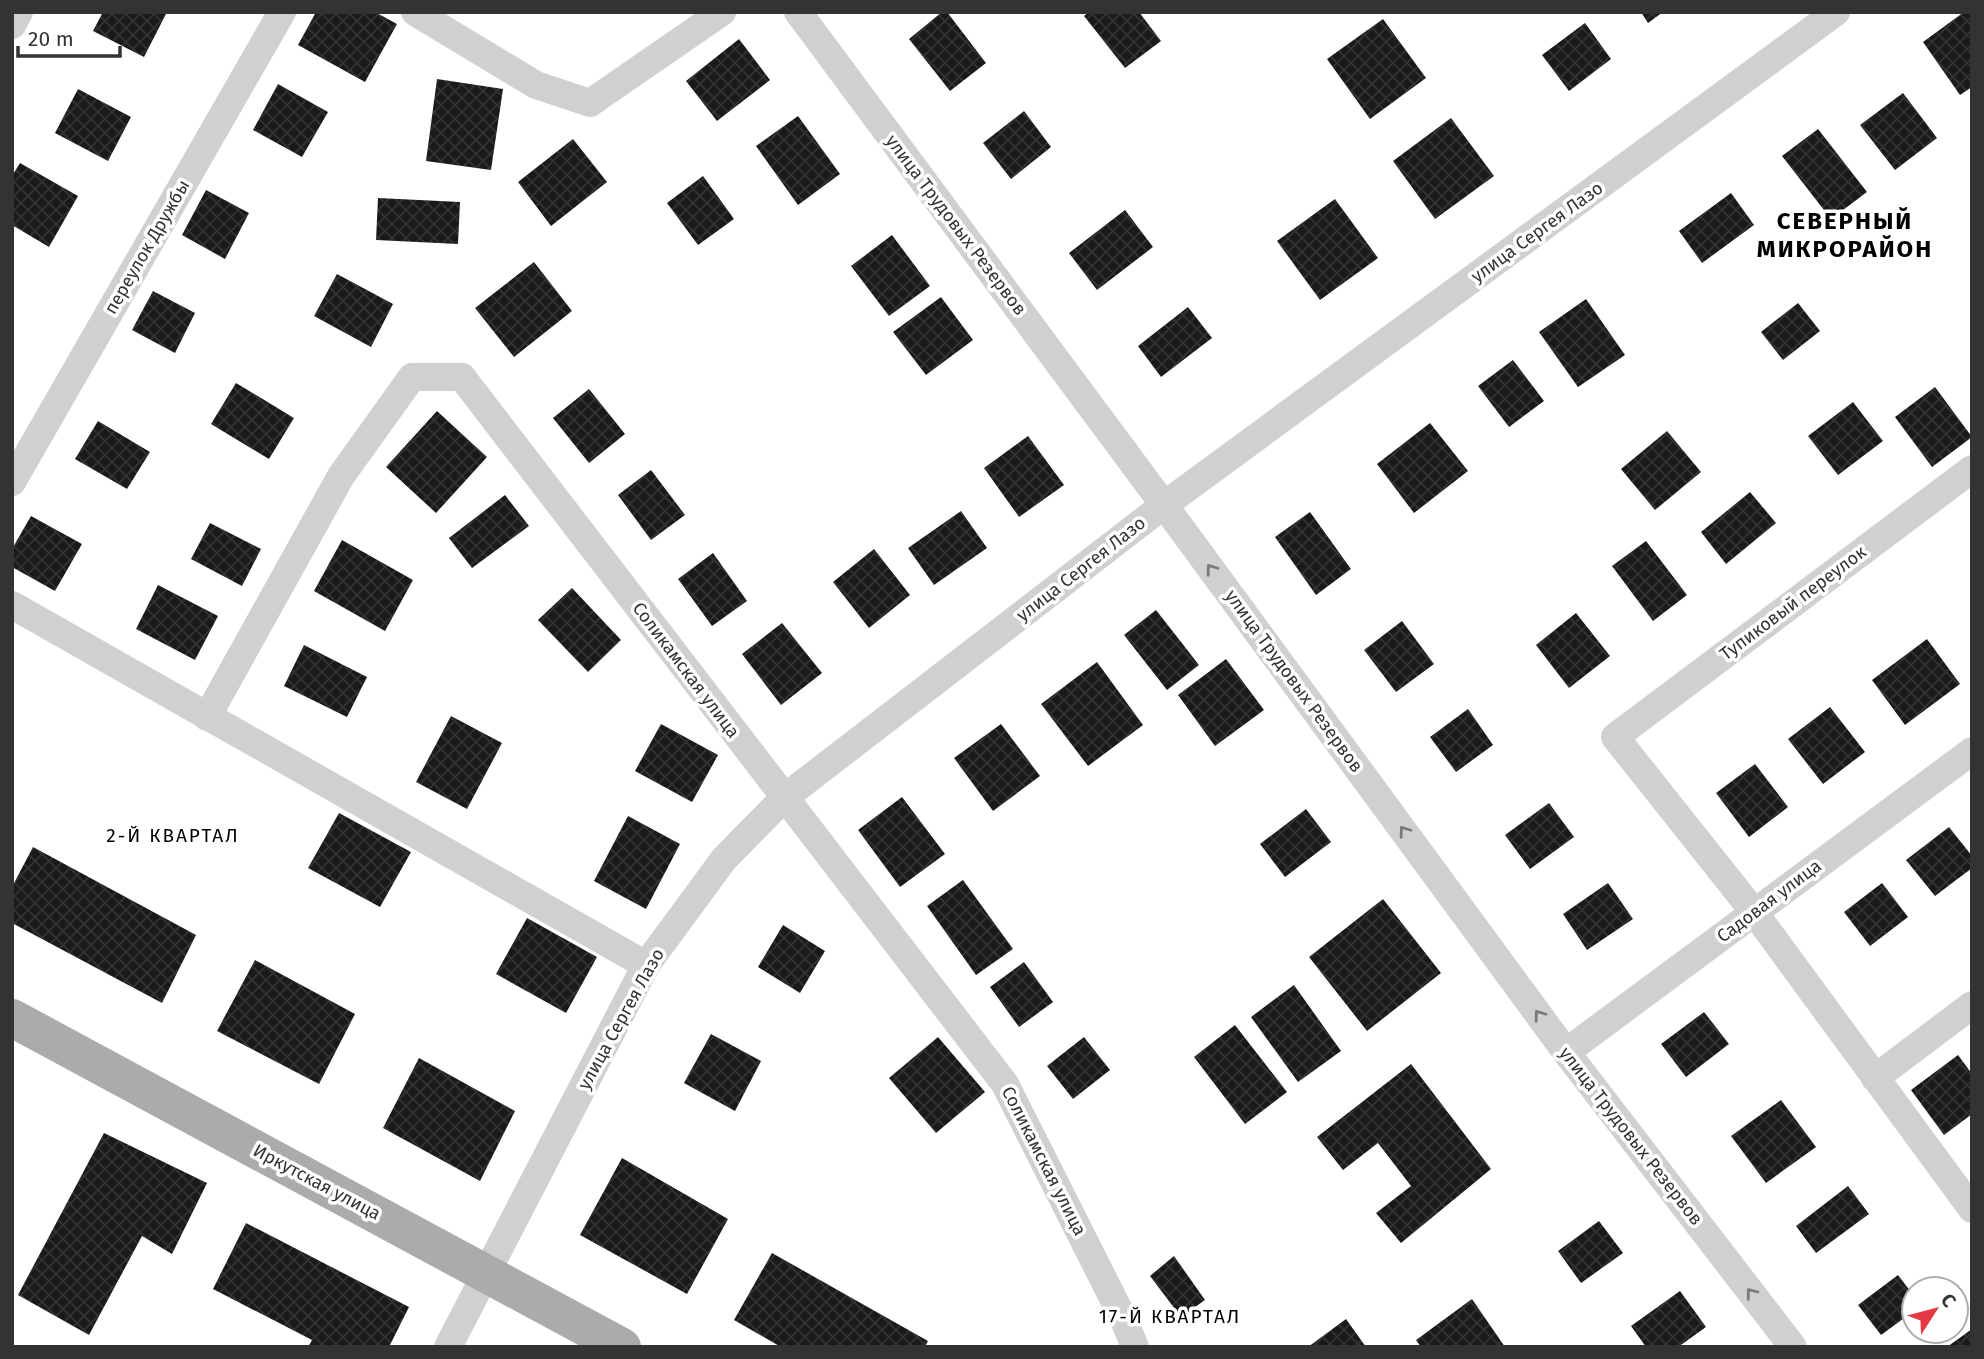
<svg xmlns="http://www.w3.org/2000/svg" width="1984" height="1359" font-family="'Fira Sans',sans-serif">
  <defs>
    <pattern id="building-cross-hatch" width="8" height="8" patternUnits="userSpaceOnUse" patternTransform="scale(1.75)"><rect width="8" height="8" fill="#1a1a1a"/><path d="M0 0l8 8M0 8l8-8" fill="none" stroke="#333"/></pattern>
  </defs>
  <rect width="100%" height="100%" fill="#fff"/>
  <path fill="url(#building-cross-hatch)" d="M103,12H167L144,57L93,31Z
    M316,12H375L397,24L365,82L298,45Z
    M942,12H947L986,63L950,91L909,39Z
    M1089,12H1139L1161,41L1125,68L1084,16Z
    M1641,12H1663L1648,23Z
    M1964,12H1970L1972,15V87L1960,95L1923,42Z
    M1383,19L1426,78L1370,119L1327,59Z
    M1585,23L1611,59L1569,91L1542,55Z
    M739,39L770,80L717,121L686,81Z
    M437,79L503,89L491,170L426,161Z
    M278,84L328,112L302,157L253,130Z
    M78,89L131,117L108,161L55,133Z
    M1903,93L1937,138L1895,170L1860,125Z
    M1024,111L1051,147L1011,179L983,143Z
    M798,116L840,174L798,205L756,146Z
    M1451,118L1494,176L1435,219L1393,161Z
    M1818,129L1867,192L1831,219L1782,156Z
    M573,139L607,182L551,226L518,182Z
    M20,163L78,196L49,247L12,225V176Z
    M703,176L734,219L698,245L667,203Z
    M206,190L249,213L225,259L182,235Z
    M1731,193L1754,225L1702,263L1679,231Z
    M378,198L460,202L458,244L376,240Z
    M1335,199L1378,258L1320,300L1277,241Z
    M1125,210L1153,247L1097,290L1069,253Z
    M892,235L930,286L889,316L851,266Z
    M534,262L572,311L514,357L475,308Z
    M337,274L393,304L371,347L314,316Z
    M153,291L195,313L175,353L132,330Z
    M941,297L973,340L926,375L893,332Z
    M1586,299L1625,355L1578,387L1539,332Z
    M1798,303L1820,331L1783,360L1761,332Z
    M1188,307L1212,338L1161,377L1138,346Z
    M1513,360L1544,401L1509,427L1478,386Z
    M236,383L294,418L269,459L211,424Z
    M1935,387L1972,437L1932,467L1895,417Z
    M589,389L625,434L589,463L553,418Z
    M1853,402L1883,441L1838,475L1808,436Z
    M437,411L487,457L436,513L386,467Z
    M98,421L150,452L127,489L75,459Z
    M1430,423L1468,471L1414,513L1377,464Z
    M1667,431L1701,472L1655,510L1621,469Z
    M1028,436L1064,485L1019,517L984,468Z
    M651,470L685,515L651,540L618,495Z
    M1750,492L1776,523L1726,564L1701,532Z
    M505,495L529,526L472,568L449,538Z
    M961,511L987,548L934,585L908,548Z
    M1310,512L1351,569L1316,595L1275,537Z
    M31,516L82,544L55,591L12,567V549Z
    M210,523L261,549L242,586L191,559Z
    M342,540L413,580L385,631L314,591Z
    M1646,541L1687,595L1653,621L1612,566Z
    M874,549L910,595L869,628L833,582Z
    M713,553L747,601L712,626L678,579Z
    M158,585L218,616L195,660L136,629Z
    M572,588L621,640L588,672L538,620Z
    M1156,610L1199,665L1167,690L1124,635Z
    M1576,613L1610,656L1569,688L1536,645Z
    M1402,621L1434,664L1396,692L1364,650Z
    M782,623L822,673L781,705L742,654Z
    M1927,639L1960,684L1905,725L1872,680Z
    M304,645L367,677L347,717L284,686Z
    M1226,659L1264,710L1215,746L1178,695Z
    M1097,662L1143,725L1088,766L1041,704Z
    M1830,707L1865,752L1823,784L1788,739Z
    M1468,709L1493,745L1456,772L1430,737Z
    M451,716L502,743L467,809L416,782Z
    M661,724L718,755L692,802L635,771Z
    M1001,724L1040,776L993,811L954,758Z
    M1755,764L1788,807L1749,837L1716,793Z
    M902,797L945,854L900,887L858,830Z
    M1549,803L1574,837L1530,869L1505,835Z
    M1306,809L1331,842L1285,877L1260,844Z
    M339,813L411,852L380,907L308,868Z
    M628,816L680,844L646,909L594,881Z
    M1949,827L1972,856V868L1935,896L1906,860Z
    M33,847L196,935L162,1003L12,923V887Z
    M963,880L1013,949L976,975L927,906Z
    M1608,883L1633,919L1587,950L1563,914Z
    M1882,883L1908,917L1870,946L1844,912Z
    M1383,899L1441,973L1367,1031L1309,957Z
    M527,918L597,957L566,1013L496,974Z
    M783,925L825,951L800,993L758,967Z
    M255,960L355,1014L319,1084L217,1031Z
    M1024,962L1053,1002L1019,1027L990,987Z
    M1294,985L1341,1051L1298,1082L1251,1017Z
    M1704,1012L1729,1044L1686,1077L1661,1044Z
    M1235,1025L1287,1092L1245,1124L1194,1057Z
    M711,1034L761,1061L735,1111L684,1083Z
    M938,1037L985,1092L936,1133L889,1078Z
    M1084,1037L1110,1070L1073,1099L1047,1066Z
    M1958,1055L1972,1074V1114L1944,1135L1911,1090Z
    M419,1058L515,1111L480,1181L383,1128Z
    M1411,1064L1491,1169L1401,1243L1376,1213L1411,1186L1378,1143L1343,1170L1317,1137Z
    M1781,1100L1816,1147L1766,1183L1731,1136Z
    M104,1133L207,1183L172,1254L142,1236L89,1335L18,1295Z
    M622,1158L728,1219L687,1294L580,1235Z
    M1848,1186L1869,1214L1816,1253L1796,1226Z
    M1599,1221L1623,1253L1581,1283L1558,1251Z
    M246,1223L409,1307L389,1347H308L312,1340L213,1289Z
    M772,1253L928,1341L925,1347H781L734,1320Z
    M1174,1256L1205,1300L1181,1317L1150,1276Z
    M1898,1275L1914,1296V1311L1881,1335L1858,1305Z
    M1680,1291L1706,1327L1678,1347H1646L1631,1326Z
    M1472,1299L1505,1347H1421L1416,1340Z
    M1346,1319L1366,1347H1308Z
    M1972,1329V1347H1947Z"/>
  <g fill="none" stroke-linecap="round" stroke-linejoin="round">
    <path stroke="#d0d0d0" stroke-width="28" d="M415,12L536,85L590,103L722,12
      M798,12L1164,505L1566,1052L1793,1347
      M12,25L19,12
      M1972,469L1615,737L1754,912L1972,1209
      M12,482L282,12
      M12,605L646,965
      M207,717L341,476L412,377H462L1005,1084L1124,1320L1135,1347
      M1566,1052L1972,751
      M1875,1078L1972,1005
      M448,1347L646,965L724,859L784,798L1164,505L1836,12"/>
    <path stroke="#ababab" stroke-width="38" d="M12,1018L622,1347"/>
  </g>
  <defs><path id="oneway-chevron" d="M-2-3.5L2.5 0L-2 3.5" fill="none" stroke-width="1.6" stroke-linecap="round" stroke-linejoin="round" transform="scale(1.75)"/></defs>
  <g stroke="#7a7a7a">
    <use href="#oneway-chevron" transform="translate(1211 569) rotate(-126)"/>
    <use href="#oneway-chevron" transform="translate(1404 831) rotate(-126)"/>
    <use href="#oneway-chevron" transform="translate(1539 1015) rotate(-126)"/>
    <use href="#oneway-chevron" transform="translate(1751 1293) rotate(-128)"/>
  </g>
  <g text-anchor="middle" stroke-width="7" stroke-linejoin="round" paint-order="stroke">
    <g font-size="18" fill="#333" stroke="#fff">
      <text transform="translate(956 225) rotate(53)" y="6">улица Трудовых Резервов</text>
      <text transform="translate(1537 232) rotate(-36)" y="6">улица Сергея Лазо</text>
      <text transform="translate(147 247) rotate(-60)" y="6">переулок Дружбы</text>
      <text transform="translate(1081 569) rotate(-38)" y="6">улица Сергея Лазо</text>
      <text transform="translate(1793 603) rotate(-37)" y="6">Тупиковый переулок</text>
      <text transform="translate(686 670) rotate(53)" y="6">Соликамская улица</text>
      <text transform="translate(1294 681) rotate(54)" y="6">улица Трудовых Резервов</text>
      <text transform="translate(1769 901) rotate(-37)" y="6">Садовая улица</text>
      <text transform="translate(621 1019) rotate(-61)" y="6">улица Сергея Лазо</text>
      <text transform="translate(1631 1136) rotate(52)" y="6">улица Трудовых Резервов</text>
      <text transform="translate(1044 1161) rotate(63)" y="6">Соликамская улица</text>
      <text transform="translate(317 1182) rotate(28)" y="6">Иркутская улица</text>
    </g>
    <g font-size="19" letter-spacing="2" fill="#000" stroke="#fff">
      <text x="173" y="842">2-Й КВАРТАЛ</text>
      <text x="1170" y="1323">17-Й КВАРТАЛ</text>
    </g>
    <g font-size="24" font-weight="bold" letter-spacing="2" fill="#000" stroke="#fff">
      <text x="1845" y="229">СЕВЕРНЫЙ<tspan x="1845" dy="28">МИКРОРАЙОН</tspan></text>
    </g>
  </g>
  <rect width="1984" height="1359" fill="none" stroke="#333333" stroke-width="28"/>
  <g transform="translate(1935 1310) rotate(54)"><circle r="33" fill="#ffffff" stroke="#adadad" stroke-width="2"/>
  <path d="M0-5L12 26L0 18L-12 26Z" fill="#e63946"/>
  <text y="-10" font-size="19" font-weight="bold" text-anchor="middle" fill="#333333">С</text>
  </g>
  <path d="M18 46v10h102v-10" fill="none" stroke="#333333" stroke-width="3.5"/>
  <text x="28" y="46" font-size="21" fill="#333333" stroke="#ffffff" stroke-width="5" paint-order="stroke">20 m</text>
</svg>
